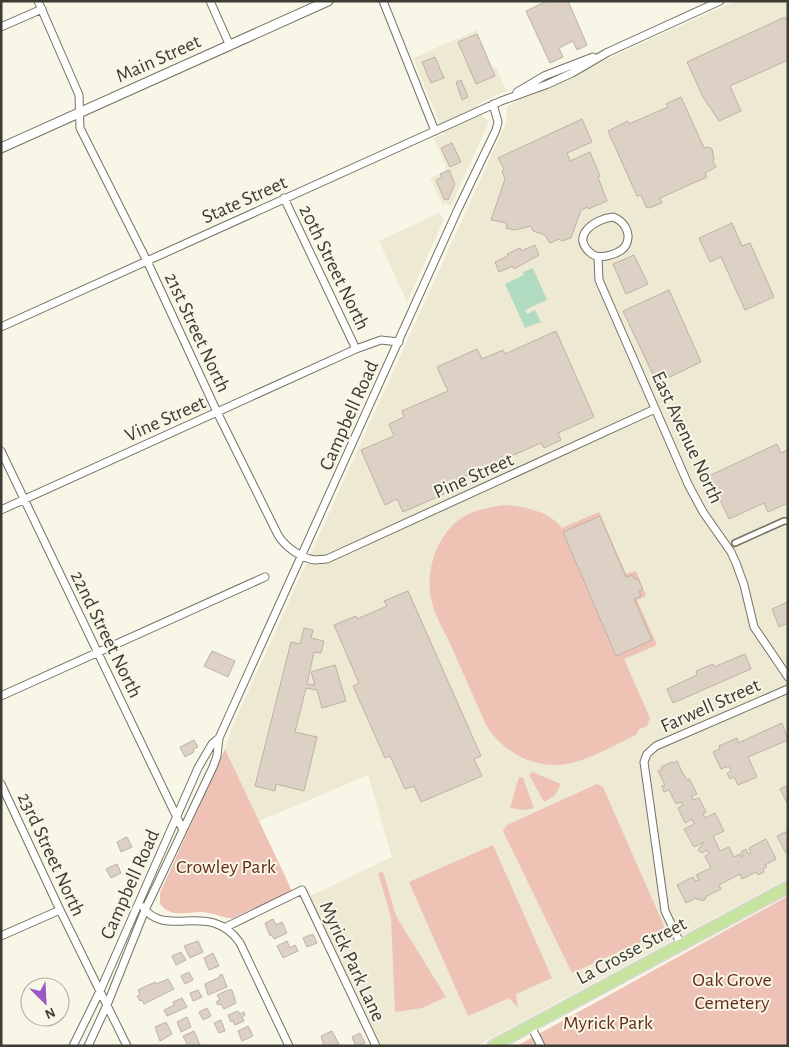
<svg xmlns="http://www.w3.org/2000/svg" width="789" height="1047" font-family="'Alegreya Sans',sans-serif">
  <rect width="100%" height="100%" fill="#f8f6e6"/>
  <path fill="#ede9d2" d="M736,1H788V878L476,1046H382L308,897L392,857L368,775L259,821L225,749L233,725L506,123L507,107L518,99Z
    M477,30L492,68L496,67L506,91L477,104L482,116L488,121L487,126L451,206L446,204L443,205L430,178L447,170L434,138L444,134L413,58Z
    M439,213L444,219L407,302L379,241Z"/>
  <path fill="#eec2b4" d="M503,505C523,506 549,511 562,528L599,512L626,574L636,571L646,596L637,600L657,645L624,659L650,718L647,726L639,729L636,735C615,745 594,757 572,763C538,771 504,754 486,725C474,697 461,669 449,641C443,629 435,616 432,602C424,575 436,536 460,519C473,510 488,508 503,505Z
    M225,749L292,891L233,918C225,919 217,914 209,913C192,909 173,921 160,904V893Z
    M532,772L561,784L555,795L544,802L529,775Z
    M519,777L523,778L534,808L525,810L510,808Z
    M597,784L603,787L664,926L661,933L572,973L503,831L507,825Z
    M493,845L552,978L516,994L518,1008L509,998L468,1016L409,882Z
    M383,872L396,916L446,997L422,1008L395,1012L391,917L378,873Z
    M788,896V1046H517Z"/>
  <path fill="#b0dbc1" d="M533,268L547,300L525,310L527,314L535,310L541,322L525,328L505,284L524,275L523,272Z"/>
  <path fill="#dcd1c4" stroke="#bdb2a6" d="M547,1H568L587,45L577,50L573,41L559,48L563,57L550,63L526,11Z
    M785,17L788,24V60L730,86L741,111L719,121L703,97L687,62Z
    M477,34L495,76L476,84L458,42Z
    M435,57L444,78L431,83L422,62Z
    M461,80L468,97L462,100L456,82Z
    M681,97L704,148L708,147L712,149L714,159L713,161L716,167L705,173L707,177L660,198L662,203L649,208L646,207L641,195L637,196L608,131L628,121L629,124L668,107L666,104Z
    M582,119L592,142L567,153L570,161L590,152L600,176L598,177L607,201L588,209V207L581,210L571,238L562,241L559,239L550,243L545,235L533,231L531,226L515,230L506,228L507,223L491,220L505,179L502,171L504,169L498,158Z
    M452,143L461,162L450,167L441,148Z
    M449,170L455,184L448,200L444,199L436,180L442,177L440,174Z
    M732,223L742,246L750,243L774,297L745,310L721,257L710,262L699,238Z
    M535,245L539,255L514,269L513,266L499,272L495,262L508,256L507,254L520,248L521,251Z
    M634,255L648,284L626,294L613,264Z
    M669,290L701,362L657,383L623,311Z
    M556,331L594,417L558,433L561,440L544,448L541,443L441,487L444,494L403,512L397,499L385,505L361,450L394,436L389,424L404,417L402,411L448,391L437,367L477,349L482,359L503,350L505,354Z
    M777,444L781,453L788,450V503L768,512L764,503L729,519L709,476Z
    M600,516L626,577L632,575L635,580L638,578L643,590L639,591L641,596L634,599L652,640L616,656L563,532Z
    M408,591L481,756L474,759L482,776L421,802L414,786L405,789L390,756L385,758L353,686L359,683L334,625L356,616L357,619L387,606L384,601Z
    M788,602V623L779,627L772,609Z
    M304,628L313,630L311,638L324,641L321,653L314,652L307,684L315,685L311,672L335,665L346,701L322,708L317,690L306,688L295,732L317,737L304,791L276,784L275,791L255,786L291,642L300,644Z
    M212,651L235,661L228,677L204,666Z
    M745,654L751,669L673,703L667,689L697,675L696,671L713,664L714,667Z
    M782,723L788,740L748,757L757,777L738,785L734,777L730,779L727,773L731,771L729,766L721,769L713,752L720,749L719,746L737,738L738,743Z
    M194,740L198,747L193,749L194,752L185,757L180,747Z
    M677,761L684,776H685L687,780L689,779L691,782L697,794L692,796L693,800L699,798L706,812L703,814L705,818L715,813L724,831L713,836L720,851L729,847L734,857L740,854L741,857L743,856L741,852L746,849L748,854L751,853L749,848L766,839L776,859L765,865L767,867L763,869L764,872L758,875L756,872L742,879L740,874L719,885L721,889L705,897L706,899L702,901L701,899L698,900L696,898L686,903L677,885L693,877L695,881L699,880L696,875L711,868L705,856L709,854L708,850L702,853L698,850L704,842L694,847L684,829L694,824L692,819L685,823L678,808L683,805L681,802L676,804L669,790L664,792L662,786L665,785L658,771L662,769L661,767L672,762L673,763Z
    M788,785V805L780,789Z
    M788,831V852L786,853L777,836Z
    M127,837L132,847L121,852L117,842Z
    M117,864L121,873L111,878L106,869Z
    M273,919L276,925L282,922L287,933L274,939L272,935L270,936L265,923Z
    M313,934L317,943L307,947L303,938Z
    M198,941L203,952L190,958L184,946Z
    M287,941L290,948L295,945L298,951L283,958L277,946Z
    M181,952L186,960L176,965L172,956Z
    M213,953L219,966L209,970L204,958Z
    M189,972L193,980L185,984L181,976Z
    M222,974L227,987L208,995L205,984L220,977L219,976Z
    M168,979L174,989L144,1004L142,1000L140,1001L137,996L140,995L138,990L155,982L156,984Z
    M198,990L202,997L193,1001L190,993Z
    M228,990H232L236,1003L224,1009L221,1004L218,1005L216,1002L220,1000L217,995Z
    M182,998L187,1007L167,1016L164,1010L174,1005L173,1002Z
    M207,1008L211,1016L203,1020L199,1012Z
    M238,1011L240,1014L244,1012L245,1015L242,1017L244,1021L235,1025L233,1021L231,1022L228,1015Z
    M187,1017L191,1027L181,1032L177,1022Z
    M221,1020L225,1031L219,1033L214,1023Z
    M166,1022L172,1034L160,1041L155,1027Z
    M248,1026L253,1036L242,1041L238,1031Z
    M194,1031L200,1045L188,1046L183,1036Z
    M332,1031L339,1044L335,1046H324L321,1036Z
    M360,1033L365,1043L356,1046L352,1037Z"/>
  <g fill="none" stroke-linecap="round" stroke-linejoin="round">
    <defs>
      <path id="pedestrian" d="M735,543L784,521H788"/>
      <path id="minor" d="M38,1L79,95L80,128L147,261L217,412L278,535C285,547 301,558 315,560C318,560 323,559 327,559L655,409
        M210,1L230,46
        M383,1L435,131
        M1,27L42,9
        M606,53L720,1
        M517,92L544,76L593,57
        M284,198L356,349
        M613,217C624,221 632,233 626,245C621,254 600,260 592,254C569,237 594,219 613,217Z
        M598,258L599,280L688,484L703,512L731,552L736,563L744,585L754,627L788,677
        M1,327L501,101L548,84L572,73L608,52
        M1,451L183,830
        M1,510L356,349L381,340L399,342
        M1,696L265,577
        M1,784L60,910L127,1046
        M143,907C166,940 210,899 240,943L289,1046
        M226,927L302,890L376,1046
        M1,936L60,910
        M681,945L665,911L644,762L647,754L656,746L788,689
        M531,1026L541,1046
        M73,1046L100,991L198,768L212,744L219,738
        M88,1046L107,1005L145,910L213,767L217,756L219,738L458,209L496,130L498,122L493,104"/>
      <path id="tertiary" d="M1,148L328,1"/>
      <path id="primary" d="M493,1046L788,887"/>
    </defs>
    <use href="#pedestrian" stroke="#747264" stroke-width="8"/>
    <use href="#minor" stroke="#747264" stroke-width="9"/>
    <use href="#tertiary" stroke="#747264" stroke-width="11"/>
    <use href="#primary" stroke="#d8d8d6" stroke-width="14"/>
    <use href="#pedestrian" stroke="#fff" stroke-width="5"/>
    <use href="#minor" stroke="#fff" stroke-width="7"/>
    <use href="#tertiary" stroke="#fff" stroke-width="9"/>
    <use href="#primary" stroke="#c6e3a0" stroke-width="11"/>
  </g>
  <g text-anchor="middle" stroke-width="4" stroke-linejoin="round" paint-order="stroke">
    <g font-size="20" fill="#3c3b34" stroke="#f8f6e6">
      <text transform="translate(158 58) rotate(-24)" y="7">Main Street</text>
      <text transform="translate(244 199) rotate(-24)" y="7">State Street</text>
      <text transform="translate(335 267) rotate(64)" y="7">20th Street North</text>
      <text transform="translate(198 332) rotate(65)" y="7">21st Street North</text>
      <text transform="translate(348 415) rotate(-66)" y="7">Campbell Road</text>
      <text transform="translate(165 418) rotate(-24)" y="7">Vine Street</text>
      <text transform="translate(688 437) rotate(65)" y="7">East Avenue North</text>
      <text transform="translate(473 475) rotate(-24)" y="7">Pine Street</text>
      <text transform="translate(107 634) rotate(64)" y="7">22nd Street North</text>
      <text transform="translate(710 705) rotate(-24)" y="7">Farwell Street</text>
      <text transform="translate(52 854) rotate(65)" y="7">23rd Street North</text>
      <text transform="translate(129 884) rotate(-66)" y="7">Campbell Road</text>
      <text transform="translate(631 950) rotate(-28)" y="7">La Crosse Street</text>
      <text transform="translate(353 961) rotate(65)" y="7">Myrick Park Lane</text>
    </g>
    <g font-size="20" fill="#652d19" stroke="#f8f6e6">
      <text x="226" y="873">Crowley Park</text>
      <text x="732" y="986">Oak Grove<tspan x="732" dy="23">Cemetery</tspan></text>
      <text x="608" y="1029">Myrick Park</text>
    </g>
  </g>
  <rect width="789" height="1047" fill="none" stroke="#3c3b34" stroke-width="5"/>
  <g transform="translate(45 1002) rotate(156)"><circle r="24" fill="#f8f6e6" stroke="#adab9f"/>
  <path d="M0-4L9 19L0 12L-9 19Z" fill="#9d56ca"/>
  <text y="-8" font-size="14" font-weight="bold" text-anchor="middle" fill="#3c3b34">N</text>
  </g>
</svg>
